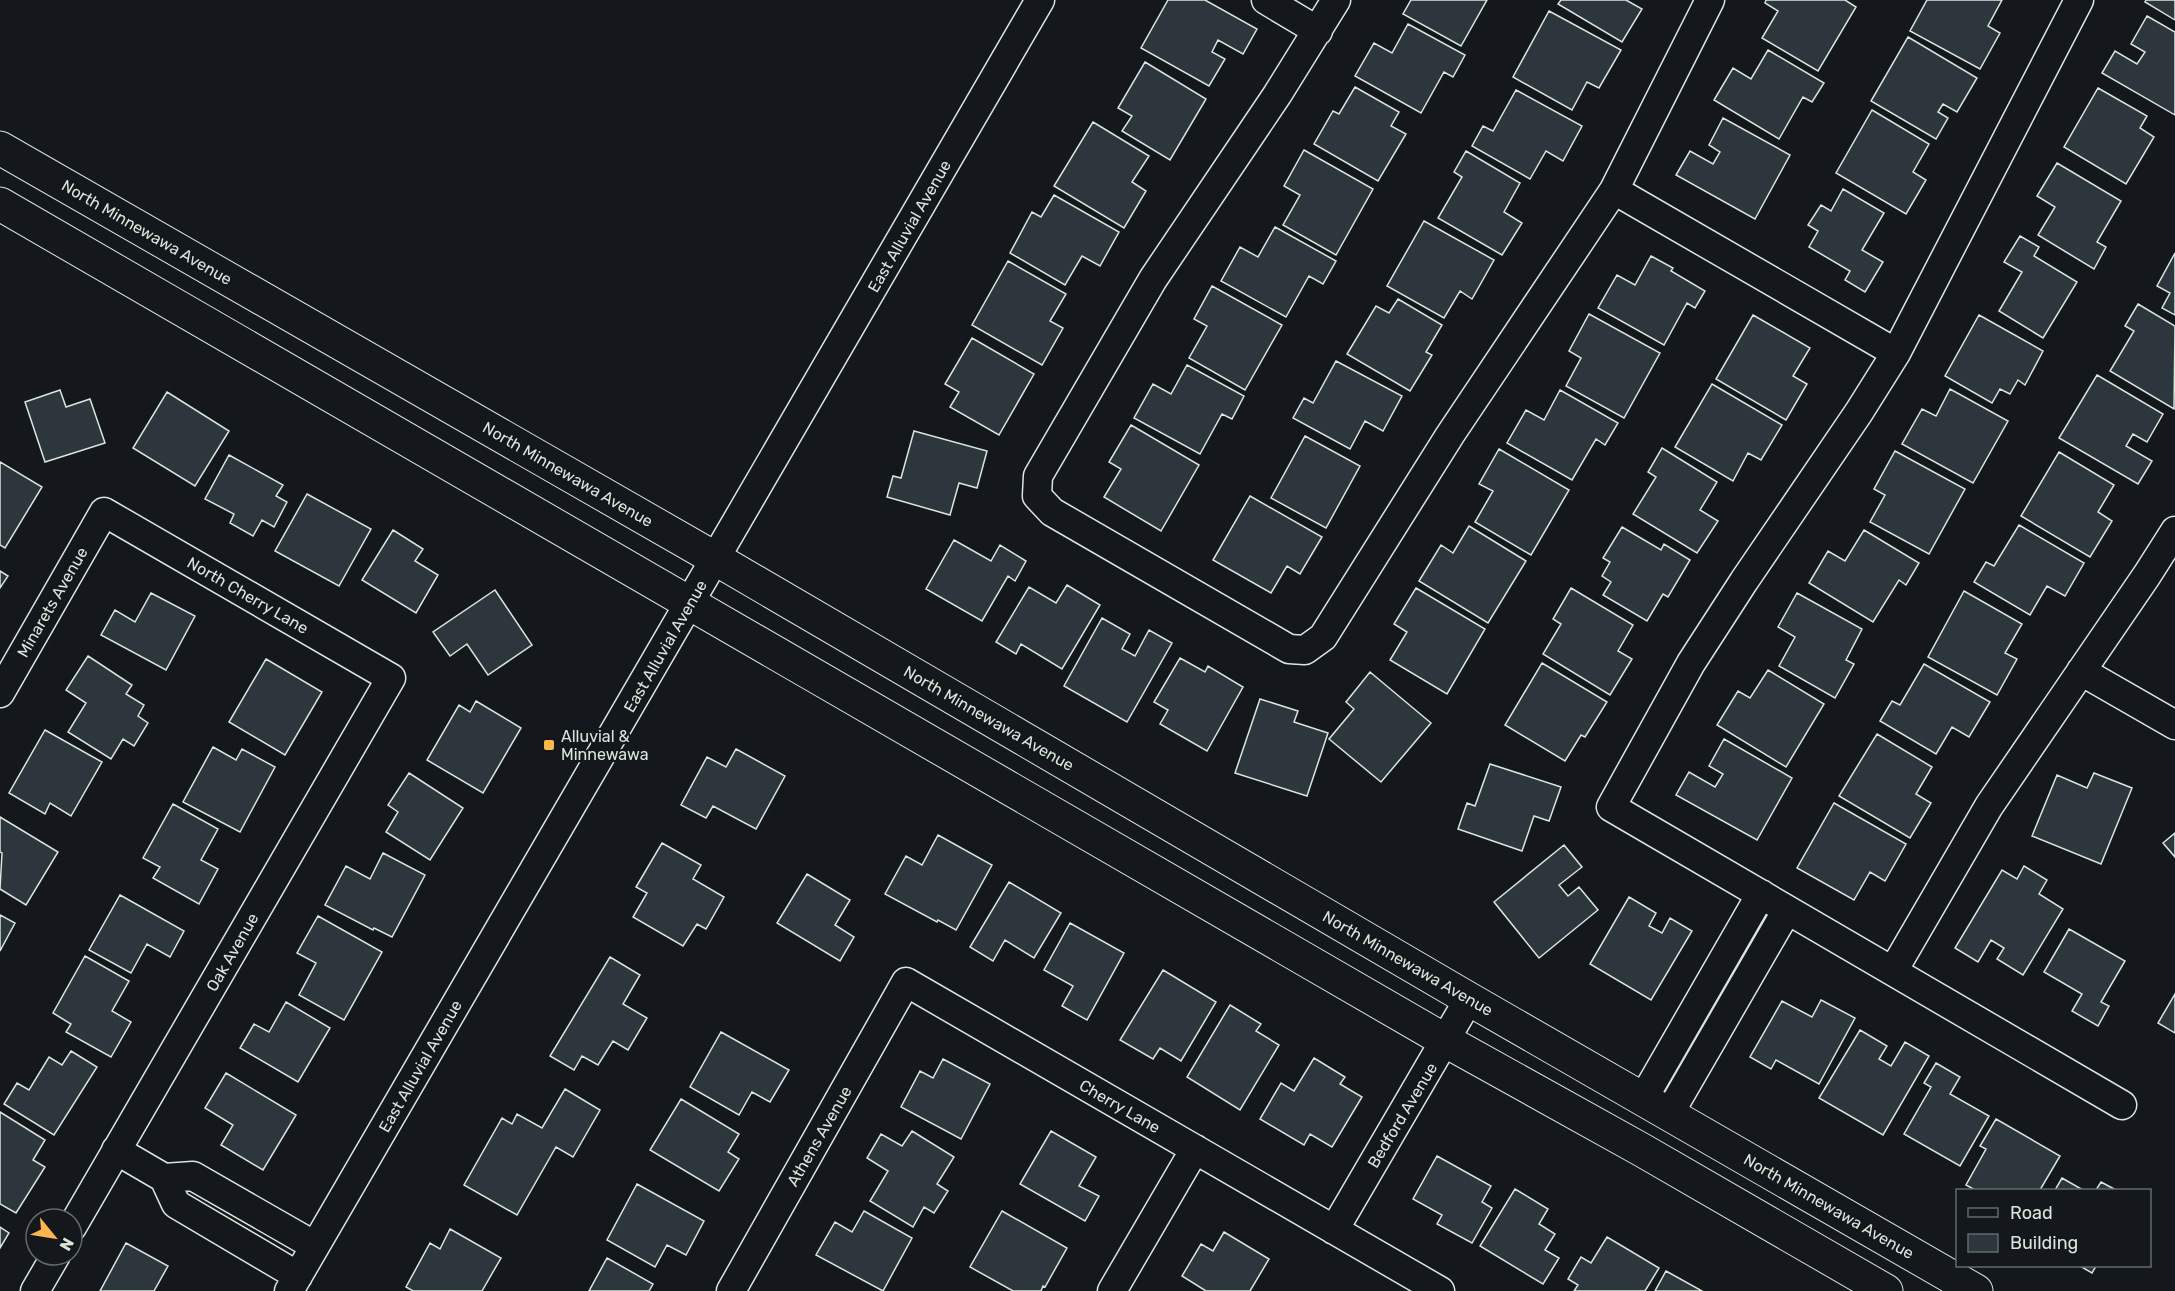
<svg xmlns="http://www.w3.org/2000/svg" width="2175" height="1291" font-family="Rubik,sans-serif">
  <rect width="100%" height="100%" fill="#14181c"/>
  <path fill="#2c363c" stroke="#d8e6dc" stroke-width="1.5" d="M1168,0H1205L1257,29L1243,54L1218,40L1212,52L1225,59L1209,86L1141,48Z
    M1411,0H1487L1461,46L1403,14Z
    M1561,0H1626L1642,9L1622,42L1558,4Z
    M1766,0H1845L1856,7L1818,71L1762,38L1778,11L1765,3Z
    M1927,0H2002L1988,26L2000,33L1980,69L1910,31Z
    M2146,0H2175V20L2145,2Z
    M1549,11L1621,50L1599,88L1587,82L1572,110L1513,77Z
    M2147,16L2175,32V115L2102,73L2115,51L2137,64L2145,52L2131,44Z
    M1408,24L1465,55L1453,77L1444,72L1421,113L1355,76L1374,43L1392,53Z
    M1908,37L1977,78L1957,112L1943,104L1938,112L1948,118L1936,139L1871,101Z
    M1768,50L1824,83L1812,102L1803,97L1779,139L1714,100L1733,68L1751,79Z
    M1145,62L1206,99L1170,160L1122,131L1132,116L1118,108Z
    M1355,87L1399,112L1391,126L1406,134L1378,181L1314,144L1333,111L1339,114Z
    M2098,88L2147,116L2140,128L2154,137L2126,184L2064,147Z
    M1516,90L1582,126L1563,161L1546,151L1530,179L1472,146L1483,126L1493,131Z
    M1872,110L1929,144L1913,172L1926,180L1906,214L1836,173Z
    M1723,118L1790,155L1755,219L1676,175L1690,151L1713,164L1720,152L1709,145Z
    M1093,122L1149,156L1132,182L1146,191L1124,228L1054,186Z
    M1304,150L1373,189L1336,255L1283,225L1300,195L1284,186Z
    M1466,151L1520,183L1504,212L1522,223L1502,255L1438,218L1462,177L1454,172Z
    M2057,163L2121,201L2097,242L2106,247L2094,269L2038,235L2055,207L2037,196Z
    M1843,189L1884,213L1862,250L1883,262L1865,292L1845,280L1850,271L1809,247L1818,231L1808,225L1821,205L1831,211Z
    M1054,195L1119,232L1100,266L1082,256L1065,285L1010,253L1032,212L1041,217Z
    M1424,221L1494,260L1472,299L1460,291L1444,318L1387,286Z
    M1275,227L1336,261L1323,284L1309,276L1286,317L1221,281L1240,247L1258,257Z
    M2020,236L2039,247L2034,256L2077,282L2043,338L1999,311L2022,272L2004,262Z
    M2175,253V315L2162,308L2170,293L2157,286Z
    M1651,256L1673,268L1671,271L1705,291L1695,308L1687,303L1664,345L1598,308L1617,275L1635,285Z
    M1008,261L1066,294L1050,321L1063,328L1042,365L972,325Z
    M1212,286L1282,325L1245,390L1189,358L1207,326L1194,319Z
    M1398,299L1442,325L1426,352L1432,355L1410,391L1347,354L1376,306L1389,313Z
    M2138,304L2175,326L2174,409L2110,371L2134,331L2125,326Z
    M1589,314L1660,353L1624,418L1566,386L1581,358L1569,351Z
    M1753,315L1810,348L1793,376L1807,384L1786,420L1716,379Z
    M1979,315L2043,351L2025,385L2018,380L2010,394L2000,389L1992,403L1945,376Z
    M972,338L1034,374L999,435L950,407L959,392L945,384Z
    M1336,361L1402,396L1383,431L1365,421L1350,449L1293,418L1304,398L1313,403Z
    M1187,365L1244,396L1232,419L1222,414L1200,454L1134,418L1153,384L1171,394Z
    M2097,375L2163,414L2147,442L2133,434L2126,446L2152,461L2138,484L2059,438Z
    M1712,384L1782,425L1761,460L1748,453L1733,481L1675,447Z
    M1950,389L2008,421L1973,483L1902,444L1922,409L1936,416Z
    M60,390L66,407L90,399L105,443L45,462L25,402Z
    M1560,390L1618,423L1605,445L1596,439L1572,480L1507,443L1526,410L1544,420Z
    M167,392L229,431L195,486L133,448Z
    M1131,425L1199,465L1161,531L1104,497L1121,469L1109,462Z
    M914,431L987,451L977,488L959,483L950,515L887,497L893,476L901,478Z
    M1305,436L1360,466L1326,528L1271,498Z
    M1662,448L1717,482L1700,510L1718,521L1697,553L1633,514L1656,477L1648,472Z
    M1499,449L1569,490L1531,555L1475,522L1493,491L1479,484Z
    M1895,451L1965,489L1929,554L1870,522L1885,495L1874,489Z
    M2059,452L2114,485L2098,512L2112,521L2090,557L2021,516Z
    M229,455L283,485L276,496L287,502L274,527L262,520L253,536L230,523L234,514L205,499Z
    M0,462L42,487L5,548L0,545Z
    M307,494L371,529L339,586L275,551Z
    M1250,496L1322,537L1300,574L1287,566L1271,593L1213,560Z
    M2019,525L2084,563L2065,596L2047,586L2030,615L1974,582L1986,562L1994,566Z
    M1469,526L1526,561L1488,623L1419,581L1441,545L1453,553Z
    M1622,527L1661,550L1664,544L1690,560L1668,597L1663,594L1647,621L1603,595L1611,582L1602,576L1610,562L1603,558Z
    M393,530L423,549L415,561L438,575L416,613L362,580Z
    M1864,530L1919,563L1906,585L1899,580L1873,622L1809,583L1828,551L1845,561Z
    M954,540L991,561L1000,545L1026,561L1015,581L1008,576L982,621L926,589Z
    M0,571L8,576L0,588Z
    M1067,585L1100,605L1062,669L1021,644L1016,654L996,642L1029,587L1056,603Z
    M1416,588L1485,629L1447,694L1390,660L1407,632L1394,624Z
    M1571,588L1633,625L1618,651L1632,659L1610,695L1543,654L1561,624L1553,619Z
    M495,590L532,645L488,675L467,644L450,656L433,632Z
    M1964,591L2022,624L2005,653L2017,659L1997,695L1928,657Z
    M151,593L195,616L166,670L101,635L115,610L135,622Z
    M1797,593L1862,629L1846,660L1854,664L1835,698L1779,666L1795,637L1778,627Z
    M1102,618L1130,634L1122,649L1135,656L1149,630L1172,643L1127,722L1064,686Z
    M88,656L132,685L126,694L144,705L138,716L148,723L134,746L123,739L111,759L68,732L86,703L66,690Z
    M1180,658L1205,672L1208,666L1243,687L1207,751L1160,724L1168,710L1154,702Z
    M266,659L322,692L285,755L229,722Z
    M1542,663L1607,702L1585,737L1581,735L1565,761L1505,725Z
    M1924,664L1990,702L1969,737L1952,727L1936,754L1880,721L1892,701L1900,705Z
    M1768,670L1824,704L1786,767L1717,725L1738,691L1750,698Z
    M1370,672L1431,723L1381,782L1329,739L1354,709L1346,702Z
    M1260,699L1298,711L1294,722L1328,733L1307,796L1235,773Z
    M476,701L521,728L483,793L427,760L459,705L470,712Z
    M45,730L102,762L71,816L50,803L45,814L9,793Z
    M1877,734L1932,767L1916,794L1931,803L1910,838L1839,796Z
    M1724,739L1792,778L1757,840L1676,795L1689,772L1715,787L1723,774L1709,766Z
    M213,747L236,760L242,749L275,767L240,832L183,802Z
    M736,749L785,776L756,829L713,806L706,818L681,805L707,757L726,767Z
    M1490,764L1561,787L1549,821L1534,816L1522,851L1458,829L1467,803L1475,806Z
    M409,773L463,808L430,860L386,832L398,812L388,805Z
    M2094,773L2132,788L2101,864L2032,836L2057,775L2087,788Z
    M1834,803L1906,844L1885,881L1870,872L1854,900L1797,868Z
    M173,804L218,829L201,860L218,869L199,904L153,878L160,867L143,858Z
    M0,817L58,852L26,905L0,889L2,853L0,852Z
    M2175,833V857L2163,843Z
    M938,835L992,865L956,930L938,920L937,922L885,894L906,856L922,865Z
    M662,843L701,865L693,879L724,897L706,929L697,924L683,946L633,917L647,893L636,887Z
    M1564,845L1582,867L1559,885L1568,896L1579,887L1598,910L1539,958L1494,902Z
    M383,853L425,875L392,937L374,928L373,930L325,905L346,866L370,879Z
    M2024,866L2047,880L2039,894L2063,909L2023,975L1997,959L2004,948L1991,940L1978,962L1955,948L2002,870L2017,879Z
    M807,874L850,900L835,925L854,937L840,961L777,923Z
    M1009,882L1061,913L1034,958L1005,940L993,961L970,947Z
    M120,895L184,931L170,957L147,944L131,973L89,950Z
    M1629,897L1656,913L1649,926L1662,933L1670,918L1692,931L1651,1000L1590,964Z
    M0,915L15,923L0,951Z
    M318,916L382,952L344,1020L299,995L316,963L297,953Z
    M1070,923L1124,953L1087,1020L1062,1006L1073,986L1044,970Z
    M2069,929L2125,961L2101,1002L2109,1006L2098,1026L2072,1011L2082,994L2044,972Z
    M85,956L129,981L112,1011L131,1022L111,1057L66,1032L71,1024L53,1013Z
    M610,957L640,975L623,1004L647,1018L628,1050L613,1041L598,1065L582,1056L574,1070L550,1056Z
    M1163,970L1216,1002L1181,1061L1160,1048L1153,1059L1120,1040Z
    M2175,994V1033L2158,1023Z
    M1821,1000L1855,1018L1819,1084L1776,1060L1771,1069L1750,1057L1782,1001L1812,1017Z
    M286,1002L330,1028L298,1082L240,1048L254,1024L269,1032Z
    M1230,1005L1261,1024L1256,1031L1279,1045L1240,1110L1187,1077Z
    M1860,1030L1887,1046L1879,1059L1891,1066L1905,1042L1929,1056L1883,1135L1819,1098Z
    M721,1032L789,1070L770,1102L752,1092L739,1115L690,1087Z
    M71,1051L97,1067L54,1135L4,1104L17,1083L29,1090L49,1057L62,1065Z
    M1314,1058L1345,1077L1340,1084L1362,1097L1332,1147L1310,1134L1304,1145L1260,1119L1281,1083L1294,1091Z
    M943,1059L990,1084L961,1139L901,1107L920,1071L933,1078Z
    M1936,1063L1960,1077L1950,1094L1989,1116L1960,1166L1904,1134L1931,1087L1924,1083Z
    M226,1073L296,1115L263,1170L221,1145L233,1125L205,1108Z
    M565,1089L600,1110L573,1157L556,1147L517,1215L464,1185L502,1118L512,1124L517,1114L542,1128Z
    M681,1099L739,1134L728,1152L739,1159L719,1191L650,1150Z
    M0,1112L45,1140L33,1160L45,1167L16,1213L0,1204Z
    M1996,1119L2060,1156L2040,1190H1975L1966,1185L1986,1149L1980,1146Z
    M912,1131L954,1157L937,1184L948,1191L934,1213L924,1207L913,1227L870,1201L888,1171L867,1158L881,1134L902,1146Z
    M1051,1131L1096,1157L1079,1186L1099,1196L1085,1221L1020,1184Z
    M1437,1156L1491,1186L1482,1202L1492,1208L1472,1243L1437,1224L1442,1215L1413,1199Z
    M2062,1178L2083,1190H2055Z
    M2101,1182L2116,1190H2096Z
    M637,1184L704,1221L686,1255L667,1245L655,1267L607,1240Z
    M1515,1189L1548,1209L1539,1224L1555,1234L1545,1250L1559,1258L1543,1284L1480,1246Z
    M864,1211L912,1238L883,1291L816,1255L835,1222L852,1232Z
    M1002,1211L1067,1248L1045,1287L1043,1286L1041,1291H1013L970,1267Z
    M0,1227L9,1233L0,1248Z
    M450,1229L501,1258L482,1291H413L406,1287L430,1243L440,1249Z
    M1224,1232L1269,1259L1250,1291H1206L1182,1276L1201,1244L1213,1251Z
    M1607,1237L1659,1268L1645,1291H1574L1578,1285L1568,1279L1581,1257L1591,1263Z
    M126,1243L168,1266L154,1291H100Z
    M607,1258L653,1284L649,1291H589Z
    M2080,1266H2096L2092,1273Z
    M1666,1271L1702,1291H1655Z"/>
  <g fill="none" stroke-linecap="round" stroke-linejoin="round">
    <defs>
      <path id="minor" d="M1266,0L1318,31
        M1336,0L1277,95L1153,279L1038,476L1037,496L1052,512L1289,649L1305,650L1323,637L1450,435L1614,190L1710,0
        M2079,0L1896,353L1859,412L1744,581L1691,663L1611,807L2122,1105
        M1614,190L1896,353
        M2081,671L2175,725
        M0,693L104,512L391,678L72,1227
        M1893,971L1989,806L2147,575L2175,531
        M1643,1099L1761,894
        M1669,1114L1787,910
        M116,1150L164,1178L193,1176L315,1246
        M164,1178L176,1204L298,1276
        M1334,1230L1469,999
        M35,1291L56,1255
        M289,1291L1040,0
        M731,1291L906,982L1440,1291
        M1112,1291L1195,1149"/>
      <path id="major" d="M0,148L716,559L1469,999L1976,1291
        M0,204L1446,1041L1642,1150L1886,1291"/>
    </defs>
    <use href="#minor" stroke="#d8e6dc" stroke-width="31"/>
    <use href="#major" stroke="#d8e6dc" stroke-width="35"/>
    <use href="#minor" stroke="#14181c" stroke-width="28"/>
    <use href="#major" stroke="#14181c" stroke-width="33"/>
  </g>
  <rect fill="#ffb74d" stroke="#14181c" stroke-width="2" x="543" y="739" width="12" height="12" rx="3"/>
  <g text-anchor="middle" stroke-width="4.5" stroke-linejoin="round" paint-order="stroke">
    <g font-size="16" fill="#d8e6dc" stroke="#14181c">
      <text transform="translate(909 226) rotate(-60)" y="6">East Alluvial Avenue</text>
      <text transform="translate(147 232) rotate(30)" y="6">North Minnewawa Avenue</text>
      <text transform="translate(568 474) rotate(30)" y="6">North Minnewawa Avenue</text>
      <text transform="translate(248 595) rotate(30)" y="6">North Cherry Lane</text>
      <text transform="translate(52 602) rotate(-60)" y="6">Minarets Avenue</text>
      <text transform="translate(665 646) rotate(-60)" y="6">East Alluvial Avenue</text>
      <text transform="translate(989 718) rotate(30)" y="6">North Minnewawa Avenue</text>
      <text transform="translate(232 952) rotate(-60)" y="6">Oak Avenue</text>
      <text transform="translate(1408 963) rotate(30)" y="6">North Minnewawa Avenue</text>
      <text transform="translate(420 1066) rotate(-60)" y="6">East Alluvial Avenue</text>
      <text transform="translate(1120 1106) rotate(30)" y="6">Cherry Lane</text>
      <text transform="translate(1402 1115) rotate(-59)" y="6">Bedford Avenue</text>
      <text transform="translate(819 1136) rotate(-60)" y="6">Athens Avenue</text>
      <text transform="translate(1829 1206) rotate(30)" y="6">North Minnewawa Avenue</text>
    </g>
    <g font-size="16" fill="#d8e6dc" stroke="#14181c" text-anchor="start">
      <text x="561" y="742">Alluvial &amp;<tspan x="561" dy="18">Minnewawa</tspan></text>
    </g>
  </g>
  <rect x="1956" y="1189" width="195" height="78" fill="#14181c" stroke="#626a69" stroke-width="1.5"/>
  <rect x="1968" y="1208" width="30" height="9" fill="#14181c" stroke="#626a69" stroke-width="1.5"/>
  <text x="2010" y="1219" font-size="18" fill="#d8e6dc">Road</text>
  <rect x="1968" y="1234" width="30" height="18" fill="#2c363c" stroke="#626a69" stroke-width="1.5"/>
  <text x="2010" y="1249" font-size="18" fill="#d8e6dc">Building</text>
  <g transform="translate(54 1237) rotate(120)"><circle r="28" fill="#14181c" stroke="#626a69" stroke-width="1.5"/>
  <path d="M0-4.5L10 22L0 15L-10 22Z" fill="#ffb74d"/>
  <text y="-9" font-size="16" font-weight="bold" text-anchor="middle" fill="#d8e6dc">N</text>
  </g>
</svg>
